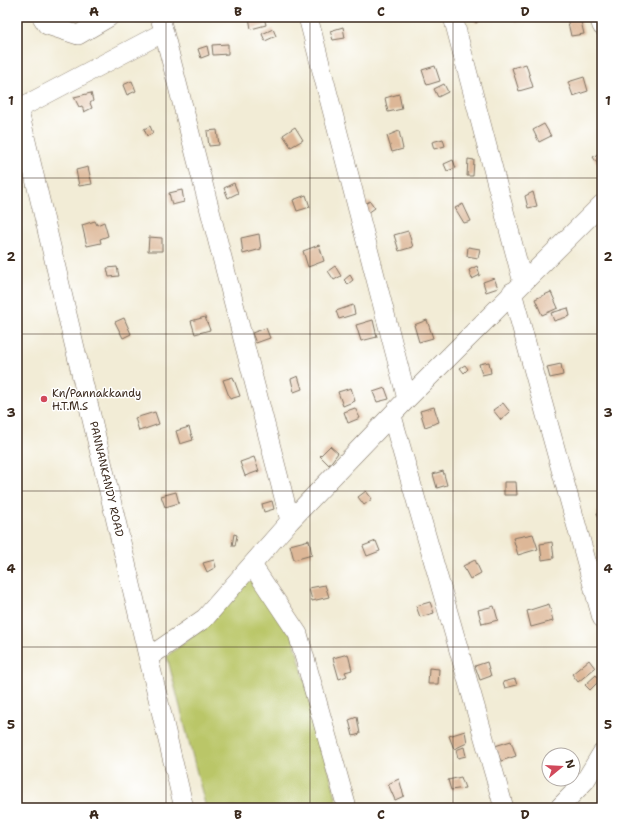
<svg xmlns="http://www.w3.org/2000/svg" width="619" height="825" font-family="'Shantell Sans',sans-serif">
  <rect width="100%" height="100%" fill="#fff"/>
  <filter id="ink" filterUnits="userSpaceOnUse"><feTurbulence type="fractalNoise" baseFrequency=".025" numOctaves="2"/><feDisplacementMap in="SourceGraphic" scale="8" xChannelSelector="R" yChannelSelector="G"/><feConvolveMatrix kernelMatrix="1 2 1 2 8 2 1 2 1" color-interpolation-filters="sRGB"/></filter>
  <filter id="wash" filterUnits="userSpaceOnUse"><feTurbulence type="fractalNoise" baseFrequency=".012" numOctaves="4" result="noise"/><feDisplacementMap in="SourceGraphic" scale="16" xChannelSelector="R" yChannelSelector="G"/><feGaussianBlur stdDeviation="0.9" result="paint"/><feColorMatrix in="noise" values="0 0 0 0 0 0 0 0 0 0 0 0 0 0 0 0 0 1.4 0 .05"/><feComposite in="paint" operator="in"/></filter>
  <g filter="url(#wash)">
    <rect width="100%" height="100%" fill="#f2ecd6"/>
    <path fill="#bac667" stroke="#7a7842" d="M251,575L293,636L339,808H206L167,656L210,623Z"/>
    <g id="blocks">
      <path fill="#ddb797" d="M249,17H264L266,25L251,29Z
        M472,17H484L476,23Z
        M514,17H526L527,19L515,22Z
        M571,17H580L584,34L571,36L567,18Z
        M343,27L345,38L333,40L330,31Z
        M273,29L276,36L265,41L262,34Z
        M228,44V54L213,55L212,45Z
        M207,46L209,55L201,58L198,49Z
        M526,64L533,87L519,91L512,68Z
        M435,66L440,81L427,85L422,70Z
        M584,77L588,91L573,96L568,82Z
        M132,81L136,91L127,95L123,85Z
        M444,84L448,92L438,97L434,89Z
        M91,93L93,101L90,103L92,108L84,112L82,106L79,107L74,97Z
        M399,94L402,109L388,112L385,98Z
        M544,124L551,136L539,142L533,130Z
        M150,126L153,133L147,136L144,129Z
        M295,127L303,140L291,147L283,135Z
        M217,130L219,145L209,146L207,131Z
        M399,131L403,149L392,152L387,136Z
        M443,139L445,146L434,149L432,142Z
        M602,151V160L597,163L593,157Z
        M468,159L474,160L473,176H467Z
        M453,160L456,168L447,171L444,164Z
        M88,167L92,184L79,186L76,170Z
        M234,183L238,193L228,198L224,188Z
        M182,190L184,202L172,205L169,193Z
        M533,192L537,206L528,208L525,196Z
        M306,195L310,207L297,211L293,200Z
        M370,201L375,208L368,213L363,205Z
        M463,204L471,221L464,223L455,208Z
        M95,221L97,225L104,222L108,236L100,239L101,243L87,246L82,225Z
        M408,231L413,247L399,251L394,235Z
        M259,234L261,249L243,254L241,238Z
        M149,237L162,238V251H148Z
        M319,245L324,261L308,267L303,251Z
        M468,247L480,249L478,258L467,256Z
        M335,266L341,276L334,280L328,271Z
        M477,266L480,275L472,279L469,270Z
        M117,267L119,276L109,277L107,268Z
        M350,275L353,280L348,284L344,280Z
        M494,278L498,288L486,292L483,282Z
        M551,292L558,308L542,315L535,299Z
        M353,305L355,314L339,319L336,311Z
        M568,308L570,316L554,321L551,313Z
        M205,317L210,330L195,334L191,321Z
        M124,318L131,334L123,338L115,322Z
        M373,320L377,337L361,341L356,325Z
        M427,320L433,338L419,342L414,325Z
        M266,328L270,338L256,343L252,333Z
        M489,362L491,373L482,375L479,364Z
        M561,364L563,375L550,378L547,367Z
        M465,365L468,369L464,373L460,368Z
        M298,376L302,389L294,392L291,379Z
        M233,377L240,396L230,399L223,380Z
        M351,388L355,401L343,406L338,392Z
        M385,388L389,399L377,402L373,392Z
        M503,403L510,412L501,420L493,410Z
        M434,407L439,422L425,427L420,411Z
        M355,408L360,418L348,423L344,412Z
        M155,412L159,424L139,431L135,418Z
        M189,427L193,440L180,444L176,431Z
        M330,446L338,453L329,465L320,456Z
        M254,457L259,471L245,476L240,462Z
        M443,471L447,485L437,488L433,474Z
        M504,482H516L517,495H504Z
        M366,491L372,499L364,505L358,497Z
        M176,492L179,503L165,507L161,496Z
        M272,501L274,509L264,512L262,504Z
        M602,511V525L597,513Z
        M234,534L237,535L235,546H232Z
        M533,534L538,549L518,555L513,538Z
        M309,540L312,555L294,560L290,545Z
        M376,541L380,551L367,556L363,546Z
        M552,542L554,558L542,560L540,544Z
        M214,560L216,567L207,572L203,563Z
        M475,560L481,573L470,579L463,566Z
        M325,585L329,597L312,601L309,588Z
        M430,602L434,613L420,617L416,606Z
        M549,604L553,621L531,627L527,611Z
        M494,606L498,620L482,624L478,610Z
        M348,654L352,670L345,672L347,676L339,679L333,658Z
        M589,660L595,668L578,682L572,674Z
        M487,662L491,676L480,680L475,666Z
        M429,668L439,669L438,684H428Z
        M596,675L600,680L590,690L585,685Z
        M515,679L517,685L505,688L503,682Z
        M357,717L360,734L353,736L349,720Z
        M465,731L467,743L454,749L449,736Z
        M511,741L516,756L501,761L495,746Z
        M464,747L466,756L458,758L456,750Z
        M461,777L465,788L451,790L448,780Z
        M399,779L404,796L395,800L388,784Z"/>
    </g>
  </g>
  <g filter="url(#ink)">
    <use href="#blocks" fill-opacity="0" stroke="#7b6e5e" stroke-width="1"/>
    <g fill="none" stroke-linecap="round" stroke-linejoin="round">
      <defs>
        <path id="minor" d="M42,17L47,25L78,35L109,17
          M160,17L290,521
          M308,17L407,399
          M453,17L523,283
          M599,17L602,26
          M17,103L184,808
          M18,109L164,32
          M512,292L602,618
          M392,416L504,808
          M252,565L298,634L347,808
          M149,657L205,618L290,521L407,399L602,204
          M559,808L585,781L602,753"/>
      </defs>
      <use href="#minor" stroke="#7b6e5e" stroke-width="20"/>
      <use href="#minor" stroke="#fff" stroke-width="19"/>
    </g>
  </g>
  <path fill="none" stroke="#3b2a1e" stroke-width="1" stroke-opacity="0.55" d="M166,17V808M310,17V808M453,17V808M17,178H602M17,334H602M17,491H602M17,647H602"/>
  <circle fill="#d1495b" stroke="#fff" stroke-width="1.5" cx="44" cy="399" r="4"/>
  <g text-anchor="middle" stroke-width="3" stroke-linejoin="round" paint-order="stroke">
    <g font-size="11" fill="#3b2a1e" stroke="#fff" text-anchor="start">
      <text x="52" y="397">Kn/Pannakkandy<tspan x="52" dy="13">H.T.M.S</tspan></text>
    </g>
    <g font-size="11" fill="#3b2a1e" stroke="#fff">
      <text transform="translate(107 479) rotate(77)" y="4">PANNANKANDY ROAD</text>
    </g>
  </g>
  <rect width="619" height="825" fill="none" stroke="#fff" stroke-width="44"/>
  <g transform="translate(561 767) rotate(72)"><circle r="19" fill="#ffffff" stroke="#b1aaa5"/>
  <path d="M0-3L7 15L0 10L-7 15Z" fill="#d1495b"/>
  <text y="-6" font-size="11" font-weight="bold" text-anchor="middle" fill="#3b2a1e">N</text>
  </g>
  <rect x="22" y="22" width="575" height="781" fill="none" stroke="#3b2a1e" stroke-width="1.5"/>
  <g font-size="13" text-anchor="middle" font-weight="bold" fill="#3b2a1e">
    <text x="94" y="16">A</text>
    <text x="238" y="16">B</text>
    <text x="381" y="16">C</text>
    <text x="525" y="16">D</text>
    <text x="11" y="105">1</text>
    <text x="608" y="105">1</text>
    <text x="11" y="261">2</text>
    <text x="608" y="261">2</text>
    <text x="11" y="417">3</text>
    <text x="608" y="417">3</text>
    <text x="11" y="573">4</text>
    <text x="608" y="573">4</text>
    <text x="11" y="729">5</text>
    <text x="608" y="729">5</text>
    <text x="94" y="819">A</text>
    <text x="238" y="819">B</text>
    <text x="381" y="819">C</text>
    <text x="525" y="819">D</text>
  </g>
</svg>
